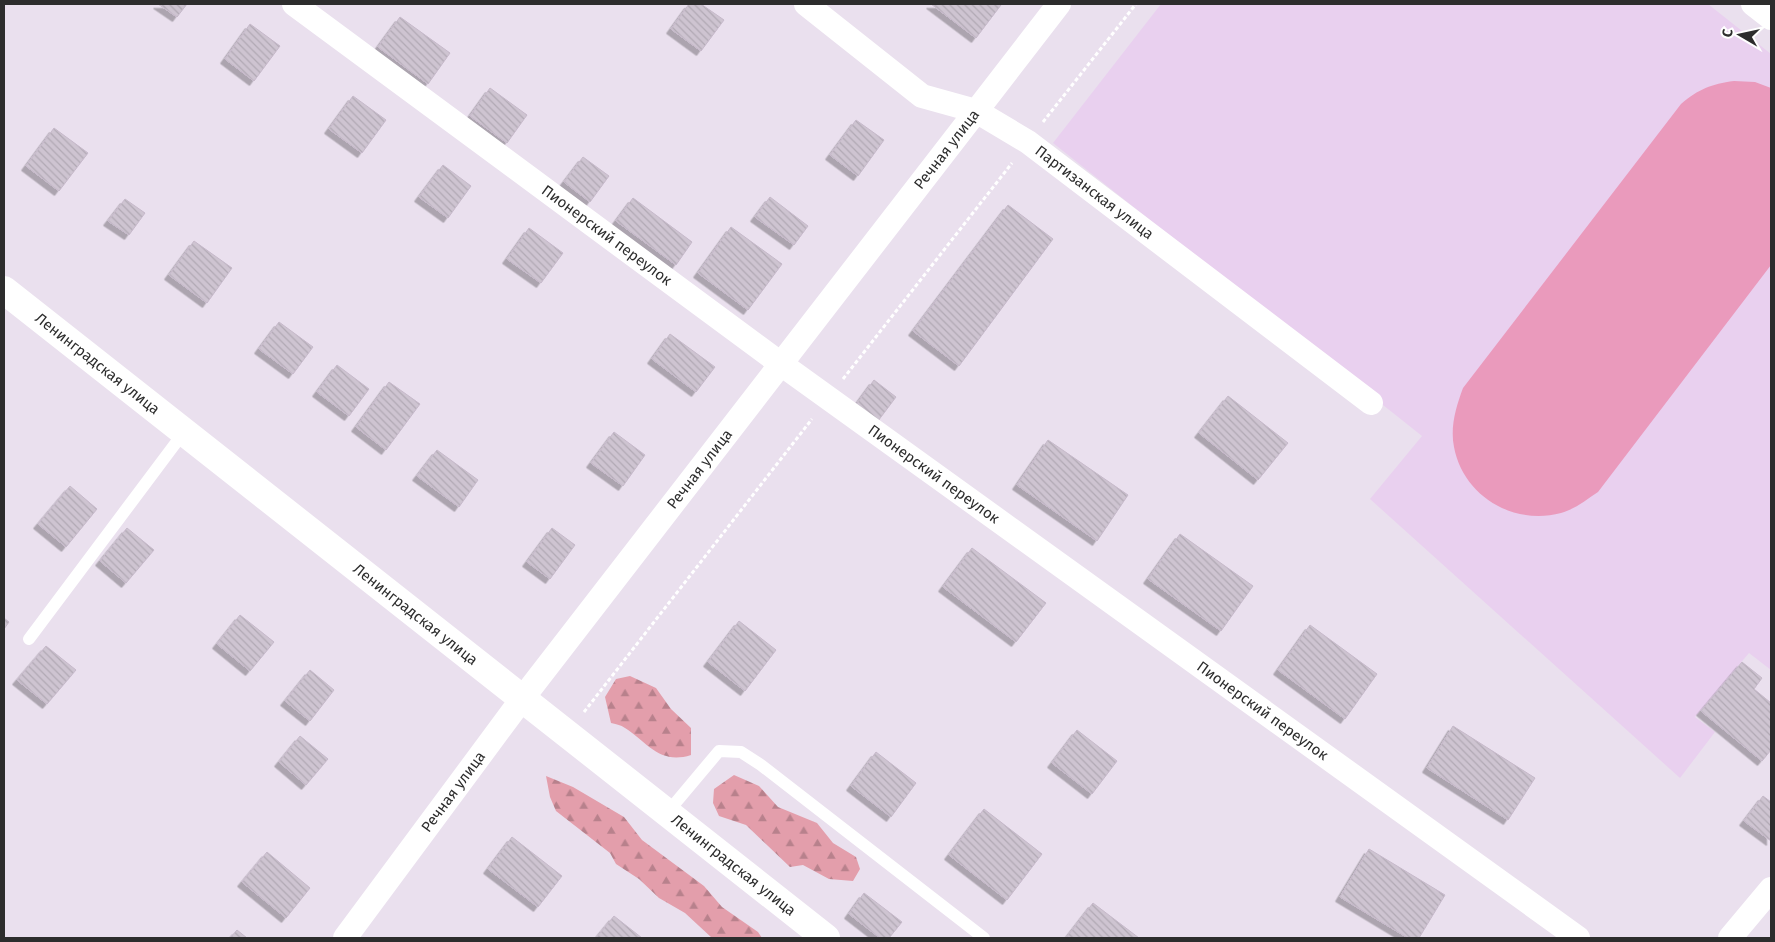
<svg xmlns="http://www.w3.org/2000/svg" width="1775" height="942" font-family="'Fira Sans',sans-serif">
  <defs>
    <pattern id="forest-firs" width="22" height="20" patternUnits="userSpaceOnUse" patternTransform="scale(1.25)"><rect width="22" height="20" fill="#e39eab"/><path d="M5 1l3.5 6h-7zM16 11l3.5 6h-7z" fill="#b8818c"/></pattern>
    <pattern id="building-back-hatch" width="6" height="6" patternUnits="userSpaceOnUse" patternTransform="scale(1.25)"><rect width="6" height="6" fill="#cec4d1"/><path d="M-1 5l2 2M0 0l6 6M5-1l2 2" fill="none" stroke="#b1a9b4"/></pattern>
    <filter id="shadow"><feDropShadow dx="-4.5" dy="4.5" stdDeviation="0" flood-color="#0004"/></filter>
  </defs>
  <rect width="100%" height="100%" fill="#eae0ee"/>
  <path fill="#e9d0ef" d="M1161,4H1708L1771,54V670L1749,653L1695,717L1715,732L1680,778L1370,499L1422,436L1053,143Z"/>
  <path fill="url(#forest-firs)" d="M630,676L656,688L671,709L691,728V755C660,765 648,743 625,728C621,725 615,724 611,723L605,697L616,679Z
    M734,775L759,786L778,807L817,823L833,843L856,857L860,869L853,881L829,879L803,865L790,867L746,825L719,816L713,803L714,789Z
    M546,776L573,787L624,817L642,840L704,886L722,907L758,932L762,938H712L685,913L659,898L639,879L616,864L610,853L556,811L550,797Z"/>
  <path fill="#ea9abc" d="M1734,81L1755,82L1771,88V265L1598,492C1586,500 1575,509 1561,513C1514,526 1463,496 1454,447C1450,427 1456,407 1463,388L1681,104C1699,89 1711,84 1734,81Z"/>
  <path fill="url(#building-back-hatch)" stroke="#c6b9ca" filter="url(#shadow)" d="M158,4H187L177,17Z
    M689,4H701L724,20L701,51L671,29Z
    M931,4H998L1001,5L976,38Z
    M400,17L450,53L428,84L378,47Z
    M250,24L280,46L254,81L225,59Z
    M490,88L527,115L507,143L470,116Z
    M353,96L386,120L362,153L329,129Z
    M856,120L884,140L858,176L830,155Z
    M54,128L88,153L59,191L26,166Z
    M583,157L609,176L590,202L564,182Z
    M443,165L471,186L448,218L419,197Z
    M770,197L808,226L794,245L755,217Z
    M633,198L692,242L676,265L616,221Z
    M125,199L145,213L129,235L108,221Z
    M1008,205L1053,239L959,366L913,331Z
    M731,227L782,264L748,310L698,273Z
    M529,228L563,253L541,283L507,259Z
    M194,241L232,268L207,303L169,275Z
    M279,322L313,347L293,374L259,349Z
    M670,334L715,367L696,392L652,359Z
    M337,365L369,389L349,416L317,392Z
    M874,380L896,397L872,429L850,413Z
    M389,382L420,404L386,450L356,427Z
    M1228,396L1288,443L1258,480L1199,433Z
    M614,432L645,455L623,486L591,463Z
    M1048,440L1128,495L1097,541L1017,485Z
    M437,450L478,480L459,507L417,476Z
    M70,486L97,509L66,547L38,524Z
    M127,528L154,550L126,583L100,561Z
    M552,528L575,545L550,579L527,562Z
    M1180,534L1253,586L1221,631L1148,579Z
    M972,548L1046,603L1016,642L943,587Z
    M240,615L274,642L250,671L217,644Z
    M4,618L9,622L4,629Z
    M739,621L776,650L745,691L708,662Z
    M1310,625L1377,674L1345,719L1278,670Z
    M46,646L76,670L47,704L17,680Z
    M1742,662L1762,678L1754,689L1771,703V750L1762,761L1701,711Z
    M310,670L334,690L310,721L285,701Z
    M1453,726L1535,778L1508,820L1427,768Z
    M1077,730L1117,761L1092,794L1052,763Z
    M300,736L328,759L306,785L279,762Z
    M876,752L916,783L891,817L851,786Z
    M1763,796L1771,802V841L1744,821Z
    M984,809L1042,854L1007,900L949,855Z
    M512,837L562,876L538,907L488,869Z
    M1369,849L1445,895L1419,938H1408L1340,897Z
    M267,852L310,888L286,918L242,882Z
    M864,893L902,922L889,938H880L849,914Z
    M1093,903L1139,938H1066Z
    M614,916L642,938H596Z
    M237,930L247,938H230Z"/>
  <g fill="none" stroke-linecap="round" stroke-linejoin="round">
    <path stroke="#fff" stroke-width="3" stroke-dasharray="4 2.5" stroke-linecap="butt" d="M1043,122L1136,4
      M843,379L1012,163
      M584,712L812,419"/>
    <path stroke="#fff" stroke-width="12" d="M29,639L184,432
      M667,813L719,751L741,752L761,765L984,938"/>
    <g stroke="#fff" stroke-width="24">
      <path id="s1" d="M294,4L781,364L1578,938"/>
      <path id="s2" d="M806,4L922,96L976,111L1028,142L1371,403"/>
      <path d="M1753,4L1771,18"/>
      <path id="s3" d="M345,938L522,699L1059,4"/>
      <path d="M1730,938L1771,889"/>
    </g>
    <path stroke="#fff" stroke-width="28" id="s4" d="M4,290L826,938"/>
  </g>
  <g text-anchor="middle" stroke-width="4.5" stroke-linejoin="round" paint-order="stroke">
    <g font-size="15" fill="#2d2d2d" stroke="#fff">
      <text dy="5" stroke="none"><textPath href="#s3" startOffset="992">Речная улица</textPath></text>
      <text dy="5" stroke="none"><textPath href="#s2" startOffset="348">Партизанская улица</textPath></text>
      <text dy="5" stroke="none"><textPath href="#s1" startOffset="389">Пионерский переулок</textPath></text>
      <text dy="5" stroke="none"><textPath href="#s4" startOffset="119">Ленинградская улица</textPath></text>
      <text dy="5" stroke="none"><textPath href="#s3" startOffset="588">Речная улица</textPath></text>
      <text dy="5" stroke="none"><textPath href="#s1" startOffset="794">Пионерский переулок</textPath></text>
      <text dy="5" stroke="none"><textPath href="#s4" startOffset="524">Ленинградская улица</textPath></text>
      <text dy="5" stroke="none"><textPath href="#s1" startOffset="1199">Пионерский переулок</textPath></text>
      <text dy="5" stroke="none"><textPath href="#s3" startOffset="182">Речная улица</textPath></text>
      <text dy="5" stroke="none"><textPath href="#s4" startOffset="929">Ленинградская улица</textPath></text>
    </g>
  </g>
  <rect width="1775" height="942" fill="none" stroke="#2d2d2d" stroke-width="10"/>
  <g transform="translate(1740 35) rotate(279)" stroke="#ffffff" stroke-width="4" paint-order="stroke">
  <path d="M0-4L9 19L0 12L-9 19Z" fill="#2d2d2d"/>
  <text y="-8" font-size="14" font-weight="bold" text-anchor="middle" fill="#2d2d2d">С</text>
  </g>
</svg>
